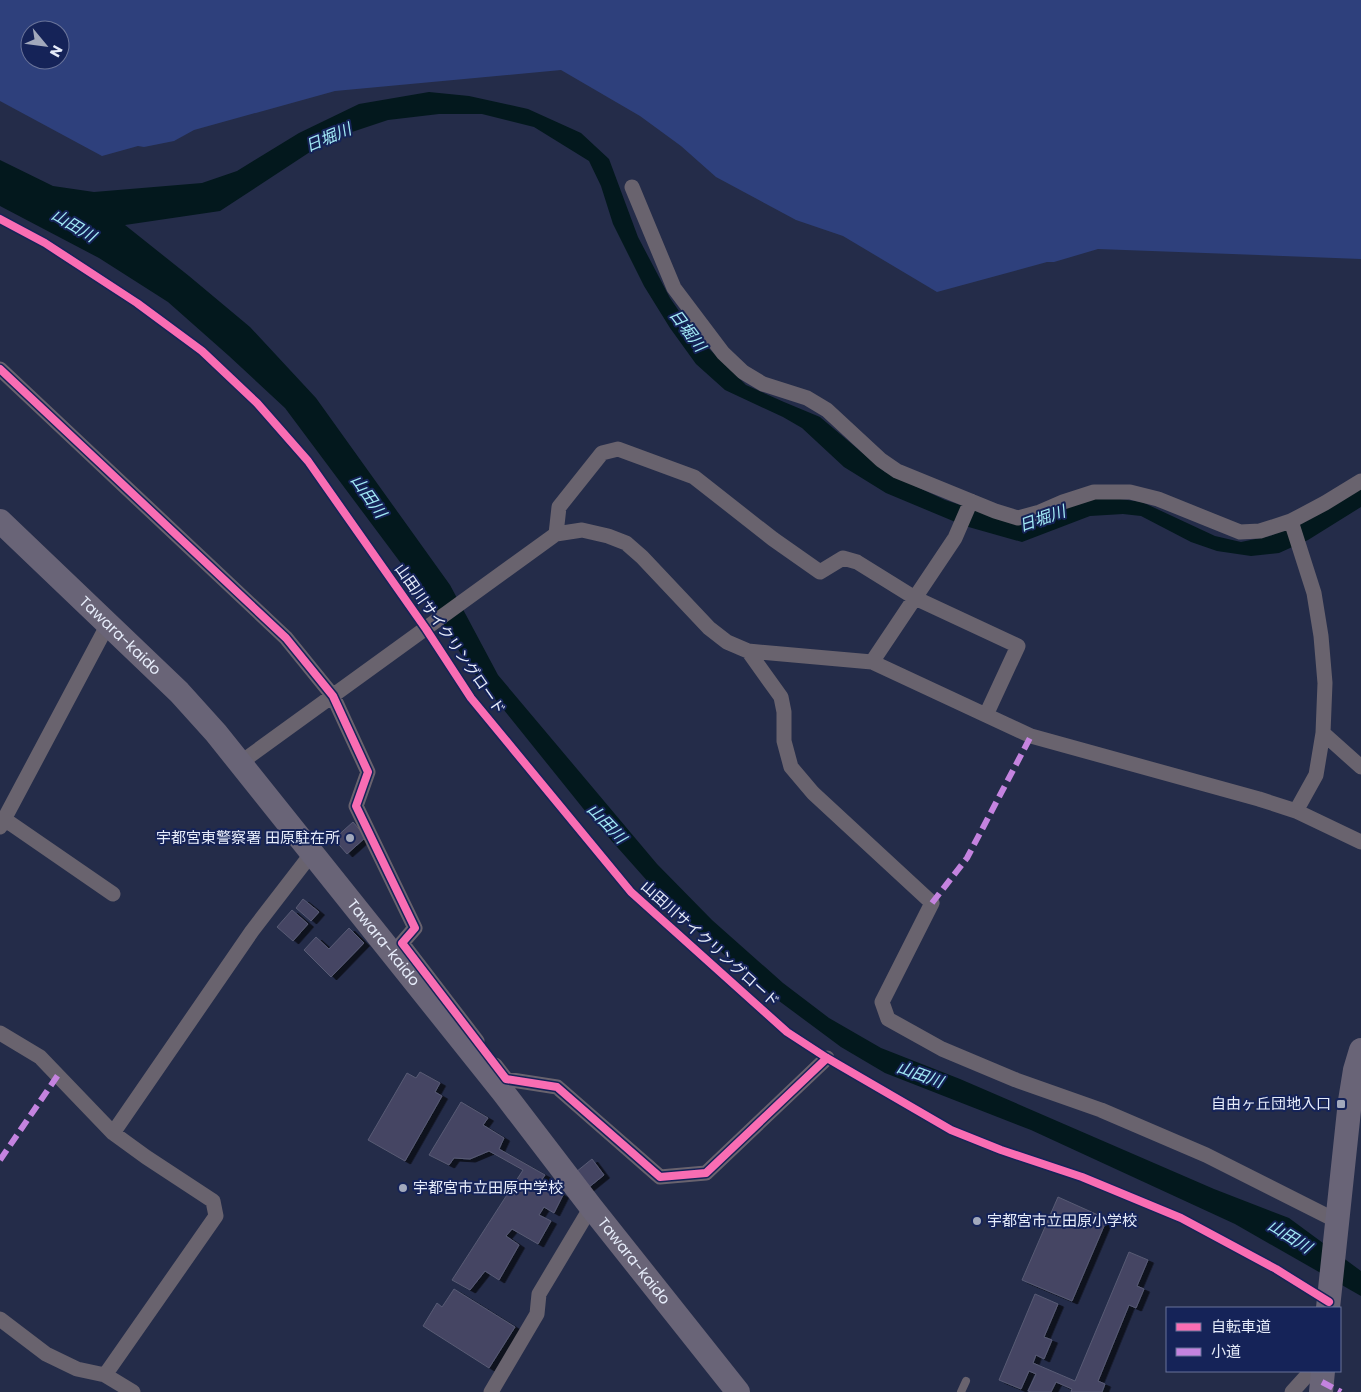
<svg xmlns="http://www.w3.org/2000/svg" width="1361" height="1392" font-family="Poppins,'Noto Sans JP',sans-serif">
  <defs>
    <filter id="shadow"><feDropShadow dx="5.5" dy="3" stdDeviation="0" flood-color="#0009"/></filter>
  </defs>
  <rect width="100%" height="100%" fill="#242c49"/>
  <path fill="#2e407c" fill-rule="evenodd" d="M0,0H1361V259L1098,249L1054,262H1047L937,292L843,236L796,220L716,177L681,146L640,116L561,70L335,91L194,130L174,141L144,147L138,146L102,156L0,101ZM30,30H60V60H30Z"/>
  <path fill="#03181d" d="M429,92L469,96L528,109L581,133L609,159L638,237L670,298L697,337L746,385L784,402L820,417L885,472L945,500L997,517L1075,500L1105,497L1142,502L1215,536L1241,542L1270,536L1318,514L1361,488V507L1308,540L1279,553L1251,556L1217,551L1191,542L1141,516L1123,514L1090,516L1022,542L965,526L886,493L844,467L802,428L783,417L725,390L696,364L670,328L644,286L613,224L601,186L589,161L534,127L482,114H439L388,120L343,135L316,148L220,211L125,225L189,276L250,327L316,398L450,585L498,675L657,864L712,920L783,983L829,1018L881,1048L960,1079L1214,1189L1289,1218L1361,1271V1296L1235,1224L1031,1130L885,1073L841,1047L771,995L674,911L586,812L471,669L406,570L285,408L229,356L168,302L99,258L0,206V160L53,186L94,192L202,183L237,171L299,133L359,104Z"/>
  <path fill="#454564" stroke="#585b74" filter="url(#shadow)" d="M353,822L366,837L347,854L334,839Z
    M303,899L319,912L311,921L296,908Z
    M292,910L308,924L293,941L277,927Z
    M349,928L364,943L331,977L304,950L316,937L329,949Z
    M420,1072L440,1083L435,1092L442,1096L405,1161L368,1140L407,1073L416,1078Z
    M461,1102L488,1118L483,1125L504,1138L499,1149L545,1175L541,1181L563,1195L554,1213L544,1207L539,1215L551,1221L538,1244L512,1229L506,1236L519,1245L499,1280L485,1271L470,1290L452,1280L523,1170L489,1151L470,1159L454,1158L449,1165L429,1155Z
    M592,1159L604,1175L588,1188L576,1172Z
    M1058,1197L1107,1219L1072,1301L1022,1280Z
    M1129,1252L1148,1260L1137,1286L1144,1289L1136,1308L1129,1305L1098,1381L1105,1384L1102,1392H1071L1072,1389L1056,1382L1051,1392H1031L1028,1391L1036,1374L1029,1371L1021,1389L999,1380L1035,1294L1058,1304L1044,1337L1052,1340L1044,1359L1036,1355L1033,1363L1075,1381Z
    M454,1289L515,1327L489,1368L423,1326L437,1303L442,1307Z"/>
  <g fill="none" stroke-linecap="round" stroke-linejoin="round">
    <path stroke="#69636e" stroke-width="8" d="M961,1392L966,1381"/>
    <path stroke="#69636e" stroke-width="15" d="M632,187L674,288L723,353L743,372L763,384L807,398L827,410L881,460L897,471L995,511L1018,518L1040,512L1063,502L1094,492H1130L1158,499L1240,532L1260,531L1291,521
      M0,369L286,638L333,696L368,772L356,806L415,928L402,943L477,1041
      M1361,481L1325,503L1291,521L1314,593L1321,636L1325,683L1323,733L1361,767
      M556,534L559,507L602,453L618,449L694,477L773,539L820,572L843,558L857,562L915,598L1018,646L986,715
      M748,651L781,697L784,712V741L791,767L813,793L932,903L882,1002L888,1019L942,1049L1016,1080L1101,1110L1206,1155L1337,1221
      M872,662L955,538L971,501
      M240,763L556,534L582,530L608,536L626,543L642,557L709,628L727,642L748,651L872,662L1031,736L1259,799L1296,811L1361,842
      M1296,811L1316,775L1323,733
      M4,819L113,894
      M0,827L108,624
      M0,1033L40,1057L113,1133L146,1157L213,1201L216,1216L105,1375
      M495,1065L506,1079L557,1087L660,1177L706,1173L827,1058
      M113,1133L252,931L312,853
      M0,1319L46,1354L77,1369L105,1375L133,1392
      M491,1392L537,1314L539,1294L591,1207
      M1292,1392L1311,1371"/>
    <g stroke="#696477" stroke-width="24">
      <path id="s1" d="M0,521L179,692L216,733L503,1092L591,1207L738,1392"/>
      <path d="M1328,1308L1350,1101L1355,1070L1361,1050"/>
      <path d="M1321,1392L1323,1371"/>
    </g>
    <path stroke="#c483df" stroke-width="6" stroke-dasharray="12 6" stroke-linecap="butt" d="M932,903L967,858L1031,736
      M0,1160L58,1075
      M1322,1382L1341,1392"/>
    <defs>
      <path id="cycleway" d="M0,219L45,243L137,303L202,351L257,403L308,461L426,629L471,698L631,892L787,1032L827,1058L951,1130L1001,1150L1082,1177L1181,1218L1276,1269L1329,1302
        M0,369L286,638L333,696L368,772L356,806L415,928L402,943L506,1079L557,1087L660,1177L706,1173L827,1058"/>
    </defs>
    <use href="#cycleway" stroke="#152358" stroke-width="11"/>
    <use href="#cycleway" stroke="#f96db3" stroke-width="8"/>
  </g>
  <g fill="#a2a9bc" stroke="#152358" stroke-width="2">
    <circle cx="350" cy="838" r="5"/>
    <rect x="1336" y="1099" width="10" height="10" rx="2.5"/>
    <circle cx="403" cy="1188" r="5"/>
    <circle cx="977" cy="1221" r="5"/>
  </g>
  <g text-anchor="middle" stroke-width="4" stroke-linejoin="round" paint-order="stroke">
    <g font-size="15" fill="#e6ecfa" stroke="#152358">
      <text dy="5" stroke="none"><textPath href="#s1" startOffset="166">Tawara-kaido</textPath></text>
      <text transform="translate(450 639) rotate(55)" y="5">山田川サイクリングロード</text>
      <text dy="5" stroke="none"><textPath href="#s1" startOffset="571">Tawara-kaido</textPath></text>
      <text transform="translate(710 944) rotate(42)" y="5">山田川サイクリングロード</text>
      <text dy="5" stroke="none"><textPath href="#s1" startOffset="976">Tawara-kaido</textPath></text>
    </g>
    <g font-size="15" fill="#e6ecfa" stroke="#152358" text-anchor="end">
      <text x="340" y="843">宇都宮東警察署 田原駐在所</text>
      <text x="1331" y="1109">自由ヶ丘団地入口</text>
      <text x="413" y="1193" text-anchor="start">宇都宮市立田原中学校</text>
      <text x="987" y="1226" text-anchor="start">宇都宮市立田原小学校</text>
    </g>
    <g font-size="16" font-style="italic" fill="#a3ebf6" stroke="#152358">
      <text transform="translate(328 137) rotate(-23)" y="6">日堀川</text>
      <text transform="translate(74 225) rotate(31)" y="6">山田川</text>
      <text transform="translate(688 330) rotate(53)" y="6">日堀川</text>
      <text transform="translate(369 496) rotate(55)" y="6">山田川</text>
      <text transform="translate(1042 518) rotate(-19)" y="6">日堀川</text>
      <text transform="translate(607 823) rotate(46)" y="6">山田川</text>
      <text transform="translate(920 1074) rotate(20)" y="6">山田川</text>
      <text transform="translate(1290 1236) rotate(32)" y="6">山田川</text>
    </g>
  </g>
  <rect x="1166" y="1307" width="175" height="65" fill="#152358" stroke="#697399"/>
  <rect x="1176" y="1323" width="25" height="8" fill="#f96db3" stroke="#697399"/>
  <text x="1211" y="1332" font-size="15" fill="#e6ecfa">自転車道</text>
  <rect x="1176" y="1348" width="25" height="8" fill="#c483df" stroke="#697399"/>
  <text x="1211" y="1357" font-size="15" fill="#e6ecfa">小道</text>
  <g transform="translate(45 45) rotate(119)"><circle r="24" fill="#152358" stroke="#697399"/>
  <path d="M0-4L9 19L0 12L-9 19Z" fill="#a2a9bc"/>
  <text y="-8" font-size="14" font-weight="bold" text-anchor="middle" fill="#e6ecfa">N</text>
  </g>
</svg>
